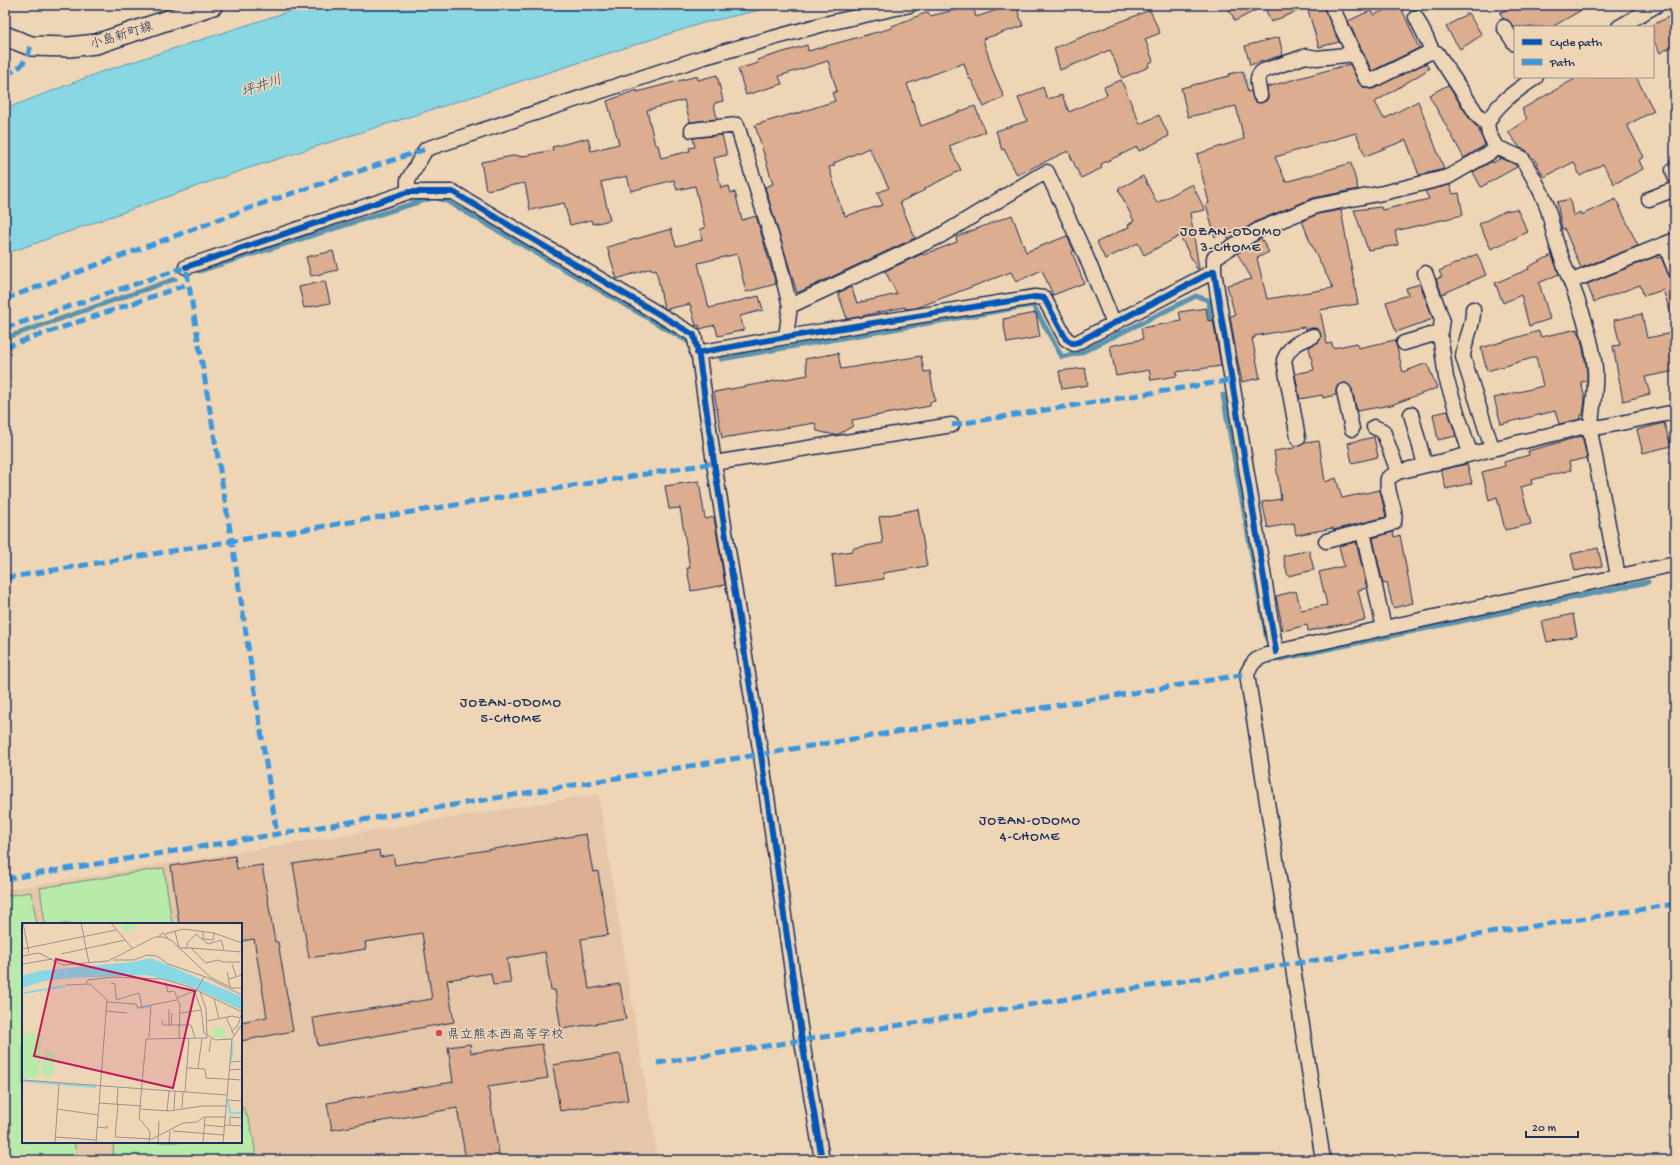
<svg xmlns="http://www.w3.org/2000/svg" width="1680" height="1165" font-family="'Gochi Hand','Klee One',sans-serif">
  <rect width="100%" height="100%" fill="#eed5b5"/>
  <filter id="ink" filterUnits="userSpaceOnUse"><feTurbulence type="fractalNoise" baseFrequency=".025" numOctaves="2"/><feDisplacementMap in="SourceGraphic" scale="8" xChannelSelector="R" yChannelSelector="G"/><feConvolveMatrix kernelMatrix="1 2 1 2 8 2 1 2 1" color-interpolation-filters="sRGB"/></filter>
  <g filter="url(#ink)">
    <path fill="#e5c6a8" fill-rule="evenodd" d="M598,794L658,1160H5V890ZM23,924H241V1142H23Z"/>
    <path fill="#b8eaa9" stroke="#6a8c84" d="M164,868L172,924H45L40,888Z
      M31,892L37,924H23V1142H74L77,1160H5V896Z
      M241,1105C252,1121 254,1141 256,1160H114L113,1142H241Z"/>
    <path fill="#87d8e3" stroke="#5c94ae" d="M309,5H782L703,23L243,170L5,254V109L101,72Z"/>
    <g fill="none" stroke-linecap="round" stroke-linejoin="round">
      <path stroke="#5c94ae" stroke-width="5" d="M199,271L434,197L447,201L689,342
        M5,338L175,279
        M721,359L1033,305L1062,357L1080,353L1196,296L1208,300L1212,327
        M1223,395L1267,639
        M1271,661L1648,582"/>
    </g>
    <path fill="#dcad8e" stroke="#1b2f5e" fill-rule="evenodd" d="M1012,5H1016L1023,26L983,39L993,71L1004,97L984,107L971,79H969L964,63L907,84L921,126L975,106L985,132L949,146L961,170L924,189L925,190L900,202L915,238L797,293L765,187L773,184L755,125L792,114V115L835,101L832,93L837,91L828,61L779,76L782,84L746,95L738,69L758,63L757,60L807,45L808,51L892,28V26L928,12L930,16L973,6L976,17ZM869,148L889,188L877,193L883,205L845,216L844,212H842L829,167L834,166V163Z
      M1227,5H1323L1339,42L1319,47L1307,7L1271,22L1264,6L1235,21Z
      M1395,5H1400L1419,48L1372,71L1348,21L1372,10L1374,15Z
      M1513,5H1590L1552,27H1514L1508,20L1503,19L1500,13Z
      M1150,10L1160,33L1145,39L1153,61L1148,64L1149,67L1122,78L1110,50L1060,70L1054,48Z
      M1468,13L1482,35L1460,49L1446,27Z
      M1670,16L1675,26V45L1660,53L1653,39V25Z
      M1279,37L1283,55L1250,65L1245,46Z
      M1426,63L1429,69L1375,102L1384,119L1418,101L1444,169L1419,175L1406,140L1365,156L1356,133L1275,157L1286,182L1351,163L1358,189L1313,198L1257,221L1229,239L1224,232L1215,237L1206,204L1209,203L1197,154L1244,139L1236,106L1188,117L1181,88L1229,76V74L1243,71L1248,92L1251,91L1254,101L1261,103L1266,101L1268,98L1267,87L1350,64L1359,83L1363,87L1371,89Z
      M717,75L723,101L715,103L714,105L717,119L690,122L684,100L647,110L655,145H658L661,158L690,151L689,148L695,147L693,138L722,135L727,155L714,158L721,188L729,186L731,193L735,192L742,220L756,216L776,284L746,292L737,254L698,263L709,308L759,296L763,310L740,316L744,330L718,336L715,325L700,329L699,325L696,326L690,304L667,309L664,308L656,269L652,270L651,268L617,279L607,247L671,229L676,246L702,240L700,229L705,228L695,186L677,190L674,180L631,191L627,176L601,182L610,220L593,224L591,220L570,225L564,203L530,210L525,183L486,190L481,162L518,155L519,157L553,150L552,147L588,138L591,151L619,144L607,101L637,90V92L697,76L698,80Z
      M1578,77H1636L1654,111L1627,125L1644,157L1639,160L1643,169L1614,184L1603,164L1580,176L1574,162L1544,177L1534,158L1532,159L1526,150L1520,148L1508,132L1527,119L1522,109Z
      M1121,80L1140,124L1159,115L1169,136L1139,151L1137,147L1101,164L1102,168L1081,178L1068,151L1017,175L1004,149L1002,150L996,131L1027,121L1018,98L1043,87L1047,99L1062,95L1069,112L1107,95L1104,87Z
      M1448,85L1471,121L1478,128L1485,145L1464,158L1429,95Z
      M1501,158L1516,165L1517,167L1481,187L1473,172L1493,161V163Z
      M1143,176L1157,203L1192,184L1205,210L1190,213L1199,268L1197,269L1180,236L1144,255L1138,243L1105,259L1097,242L1129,227L1128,225L1134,221L1118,189Z
      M1450,185L1453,194L1459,193L1463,215L1395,231L1398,245L1368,250L1354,210L1381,207L1382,210L1429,199L1425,191Z
      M1570,199L1573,216L1580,212L1581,215L1616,199L1638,246L1581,268L1564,228L1562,229L1557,202Z
      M1517,209L1528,232L1491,249L1479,224L1505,211Z
      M1341,210L1358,304L1320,310L1327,344L1332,343L1333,348L1357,343L1358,348L1395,340L1403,372L1427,363L1437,388L1391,405L1357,411L1352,389L1346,383L1338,385L1336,389V395L1323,398L1322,395L1300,399L1295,374L1314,370L1309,347L1319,342L1321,337L1318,329L1314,328L1306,330L1305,327L1254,336L1255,338H1252L1260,378L1242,382L1238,363L1230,316L1235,315L1227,285L1252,279L1237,253L1261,238L1269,252L1257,258L1267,299L1333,288L1311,244L1302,221L1318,214Z
      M1012,215L1026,252L1067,236L1074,251L1072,252L1084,283L1053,295L1042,270L1016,282L1011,272L916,308L905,309V307L847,319L838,293L851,287L857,303L897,294L885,271L922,254L923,255L957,242L956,237Z
      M333,251L338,270L311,276L306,257Z
      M1477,254L1486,275L1442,294L1436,279L1442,277L1439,271Z
      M1552,255L1559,274L1539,283L1550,319L1529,326L1521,295L1503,303L1495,283L1529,269L1528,267Z
      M1657,256V258L1661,257L1669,276L1675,278V317H1672L1663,290L1644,296L1640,285L1594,302L1587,284Z
      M325,281L330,303L304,308L299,287Z
      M1420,284L1433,319L1396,332L1386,302L1408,295L1406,288Z
      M1206,308L1208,321L1213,320L1221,366L1176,372L1177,376L1151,380L1149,370L1116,376L1110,346L1143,339L1141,328L1181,321L1179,312Z
      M1036,313L1040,337L1007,343L1003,319Z
      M1642,314L1647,338L1672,333L1675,347V371L1645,377L1650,394L1623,401L1613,346L1620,345L1614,320Z
      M1577,329L1581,339L1587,370V381L1581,382L1585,399L1583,415H1581V419L1559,424L1555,411L1501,424L1494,398L1543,386L1536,357L1487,371L1481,348L1539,331L1541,337Z
      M838,353L841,369L921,356L924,372L930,371L935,401L930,402V406L852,420L853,426L839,434L834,435L817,431L815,423L722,438L714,392L808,375L805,359Z
      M1085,368L1088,385L1062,389L1059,371Z
      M1448,411L1456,436L1438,440L1433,414Z
      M1664,423L1671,446L1643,453L1637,430Z
      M1582,436L1587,458L1569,462L1571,470L1531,480L1532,484L1521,487L1531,524L1505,530L1497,497L1489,500L1482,472L1505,466L1504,462L1529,455L1528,451Z
      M1374,437L1378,457L1352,463L1348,443Z
      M1319,441L1325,482L1336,478L1342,498L1380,490L1386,517L1333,530V528L1296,535L1294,523L1268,528L1262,502L1281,499L1274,451L1294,448V445L1299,446L1305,443Z
      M1467,464L1472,483L1446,489L1441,470Z
      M699,481L705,519L714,517L725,585L691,591L687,568H690L680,508L669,509L665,486Z
      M918,509L927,566L883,573L884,579L836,586L832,554L853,551V548L883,543L879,517Z
      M1393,532L1394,537L1400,535L1413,603L1393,608L1387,583L1383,584L1373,538Z
      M1356,542L1367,588L1358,590L1365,620L1308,631L1307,625L1283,631L1276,596L1296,591L1301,610L1327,605L1319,572L1344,566L1339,546Z
      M1598,548L1602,566L1575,571L1571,554Z
      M1309,550L1314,570L1288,576L1283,556Z
      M1573,614L1577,636L1547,642L1542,621Z
      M586,834L593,872L598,871L608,935L581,939L589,989L620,984L626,1019L561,1029L555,990H551L545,952L507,959L511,983L493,985L491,973L447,980L454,1022L318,1046L313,1018L432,999L422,933L365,942L366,949L309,958L293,864L379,850L380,857L393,855L395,865Z
      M235,856L237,869L262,865L275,942H278L293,1031L241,1041V1022L267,1017L254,939L241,941V924H179L171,866Z
      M470,1044L471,1053L542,1044L548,1078L488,1087L500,1160H466L457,1108L332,1130L327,1103L453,1082L448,1047Z
      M620,1054L628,1100L560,1111L553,1065Z"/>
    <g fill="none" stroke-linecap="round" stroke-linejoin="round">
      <defs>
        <path id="minor" d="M1331,5L1366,79L1371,81L1430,52L1437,53L1478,116L1487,124L1489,134L1496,147L1522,158C1530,172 1539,186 1545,201C1551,215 1552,230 1557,245C1571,286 1591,326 1595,369C1597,392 1590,414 1591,436L1618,576
          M1416,17L1433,52
          M1504,27L1515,44
          M1619,27L1657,5
          M1260,95C1259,86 1254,77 1263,71L1306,56L1317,58L1346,55L1353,52
          M1487,124C1496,103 1518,90 1536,77
          M692,130L737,125L778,258L790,306L786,337
          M1673,170L1675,177
          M408,192V180L426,149L704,57L824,24L910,5
          M1649,199L1675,189
          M1665,244L1675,270
          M186,267L408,192H453L694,335L699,357L714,463L761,755L802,1041L822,1160
          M1214,271V258L1260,229L1316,206L1383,193L1448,177L1491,152L1496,147
          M1425,273L1442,319L1440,334L1446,378L1470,453
          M1572,281L1675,240
          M790,306L940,236L1035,178L1047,172L1085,254L1114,324
          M1473,309C1474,328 1464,339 1463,357L1492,448
          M1404,343L1431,335L1440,334
          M697,353L786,337L1035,297L1044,298L1066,339L1074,344L1214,271L1276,652
          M1344,391L1352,429
          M1411,414L1425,465
          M1374,427L1383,431L1398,472L1582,427L1590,426L1601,427L1675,412
          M1298,438L1284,360C1290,345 1298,342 1313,336
          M714,463L952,425
          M1363,532L1384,628
          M1326,541L1388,525L1394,522C1397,507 1385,493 1388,478L1398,472
          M1323,1160L1247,674C1254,658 1259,657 1276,652L1675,564"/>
        <path id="secondary" d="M5,36L31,46L69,47L96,44L213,5"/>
      </defs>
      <use href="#minor" stroke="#1b2f5e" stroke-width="17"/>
      <use href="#secondary" stroke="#1b2f5e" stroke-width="22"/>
      <use href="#minor" stroke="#eed5b5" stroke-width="14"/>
      <use href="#secondary" stroke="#eed5b5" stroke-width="19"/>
      <path stroke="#3a97de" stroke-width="5" stroke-dasharray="10 5" stroke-linecap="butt" d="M5,75C22,68 25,63 31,46
        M5,299L269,201L426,149
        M5,328L186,267L232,542L277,835
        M5,347L189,284
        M952,425L1232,380
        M5,578L714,463
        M5,879L1247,674
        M657,1063L1675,904"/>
      <defs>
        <path id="cycleway" d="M186,267L408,192H453L694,335L699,357L714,463L761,755L802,1041L822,1160
          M697,353L786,337L1035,297L1044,298L1066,339L1074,344L1214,271L1276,652"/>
      </defs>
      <use href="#cycleway" stroke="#eed5b5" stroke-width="8"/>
      <use href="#cycleway" stroke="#0057b8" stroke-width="6"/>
    </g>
  </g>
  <circle fill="#d1495b" stroke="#eed5b5" stroke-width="1.5" cx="439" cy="1033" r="4"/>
  <g text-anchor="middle" stroke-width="3.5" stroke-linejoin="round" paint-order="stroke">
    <g font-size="13" fill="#1b2f5e" stroke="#eed5b5">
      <text transform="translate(121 34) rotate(-17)" y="5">小島新町線</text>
    </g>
    <g font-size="13" fill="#1b2f5e" stroke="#eed5b5" text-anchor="start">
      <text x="447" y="1038">県立熊本西高等学校</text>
    </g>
    <g font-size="14" font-style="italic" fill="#2b4872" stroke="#eed5b5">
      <text transform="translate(261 85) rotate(-19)" y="5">坪井川</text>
    </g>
    <g font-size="14" letter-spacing="1" fill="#1b2f5e" stroke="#eed5b5">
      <text x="1231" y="235">JOZAN-ODOMO<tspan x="1231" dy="16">3-CHOME</tspan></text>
      <text x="511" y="706">JOZAN-ODOMO<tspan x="511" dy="16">5-CHOME</tspan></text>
      <text x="1030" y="824">JOZAN-ODOMO<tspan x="1030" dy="16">4-CHOME</tspan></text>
    </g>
  </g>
  <g transform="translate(22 923)">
    <rect width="220" height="220" fill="#eed5b5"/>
    <path d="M98,0H113L114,4L103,10ZM202,104L204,114H190L191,106ZM1,110L19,111L17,155L0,154ZM25,129L33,133L31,151L27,154L20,150L21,133Z" fill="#b8eaa9"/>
    <path d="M129,35L220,74V87L166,62L125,52L51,55L22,58L0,65V53L16,48L111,39Z" fill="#87d8e3"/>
    <path fill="none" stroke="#87d8e3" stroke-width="2" d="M2,70L43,63M115,85L128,84M209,137L211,120M0,158L36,161M38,161L74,164M206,178L208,190H220"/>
    <path fill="none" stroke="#9a9392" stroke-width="1" d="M1,0L7,30M59,0L67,40M89,0L110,25M153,8L157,25H169L184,40L196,37L201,39H218M181,9V16L191,17L192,10M143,11L161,6L192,10L220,20M136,14L141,10L146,15M165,25V20L174,11L186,21L199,17L202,27M169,25L220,29M0,26L94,7M220,30V47M39,31L103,17M0,33L17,30L41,42L86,38L133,14H141L149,17L188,54L210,65H220M92,37H112L125,32L135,33L146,41L184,54L220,72M0,39L1,41L30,36M210,41L214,53M205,49L208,64M182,54L173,70L179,86L182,110L193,117L210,116M207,56L220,52M143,59L146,69L152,68L158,82L157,115M64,60L66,57L91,54L140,56L168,64L220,89M89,60L93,61L94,76M44,62L68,61L85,77L74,220M155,75L172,68M192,75L197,96M94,77L117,70L120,84M85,79L114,81L116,85L129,82L127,114M129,82L155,77M147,86V102M84,88L105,90M159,90L179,87M204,94L212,112M140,98L141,102H169L173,115M185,98L210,93L218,95L220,89M149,102L150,90M209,108L215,104L218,96M187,129L189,116M208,139L220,138M165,145L183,146L184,155L220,157M176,145L180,115M207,147L220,146M0,157L205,172M163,169L167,115M205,177L220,178M77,180L120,183M95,181L96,164M96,181L93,214L130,216L161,200L175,199L182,194H203M160,185L161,169M35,186L76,192M119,186L147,188L180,183H204M152,187L153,168M145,188L147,168M183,202L203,204M203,202L220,203M208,202V194L220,195M75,204L85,205V202M151,208L202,212M34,214L74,217M33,220L37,160M127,220L128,209L117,195L124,116L185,115L184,86L178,69M136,220L137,198M147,220L148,208M181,220L183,194M201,220L210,116L220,101"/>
    <path fill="#c2185b" fill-opacity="0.15" stroke="#c2185b" stroke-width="2" d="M34,36L173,68L151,165L12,133Z"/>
    <rect width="220" height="220" fill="none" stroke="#1b2f5e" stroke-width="2"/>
  </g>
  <rect width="1680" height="1165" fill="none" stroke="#eed5b5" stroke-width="20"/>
  <rect x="10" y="10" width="1660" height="1145" fill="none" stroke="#1b2f5e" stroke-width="1.5" filter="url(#ink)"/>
  <rect x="1514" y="26" width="140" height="52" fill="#eed5b5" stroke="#9a9392"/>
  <rect x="1522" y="39" width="20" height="6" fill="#0057b8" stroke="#9a9392"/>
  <text x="1550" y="46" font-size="12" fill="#1b2f5e">Cycle path</text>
  <rect x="1522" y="59" width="20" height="6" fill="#3a97de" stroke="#9a9392"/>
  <text x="1550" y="66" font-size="12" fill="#1b2f5e">Path</text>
  <path d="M1526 1131v6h52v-6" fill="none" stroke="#1b2f5e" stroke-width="2"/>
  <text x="1532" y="1131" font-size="12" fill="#1b2f5e" stroke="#eed5b5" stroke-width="3" paint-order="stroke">20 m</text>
</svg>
